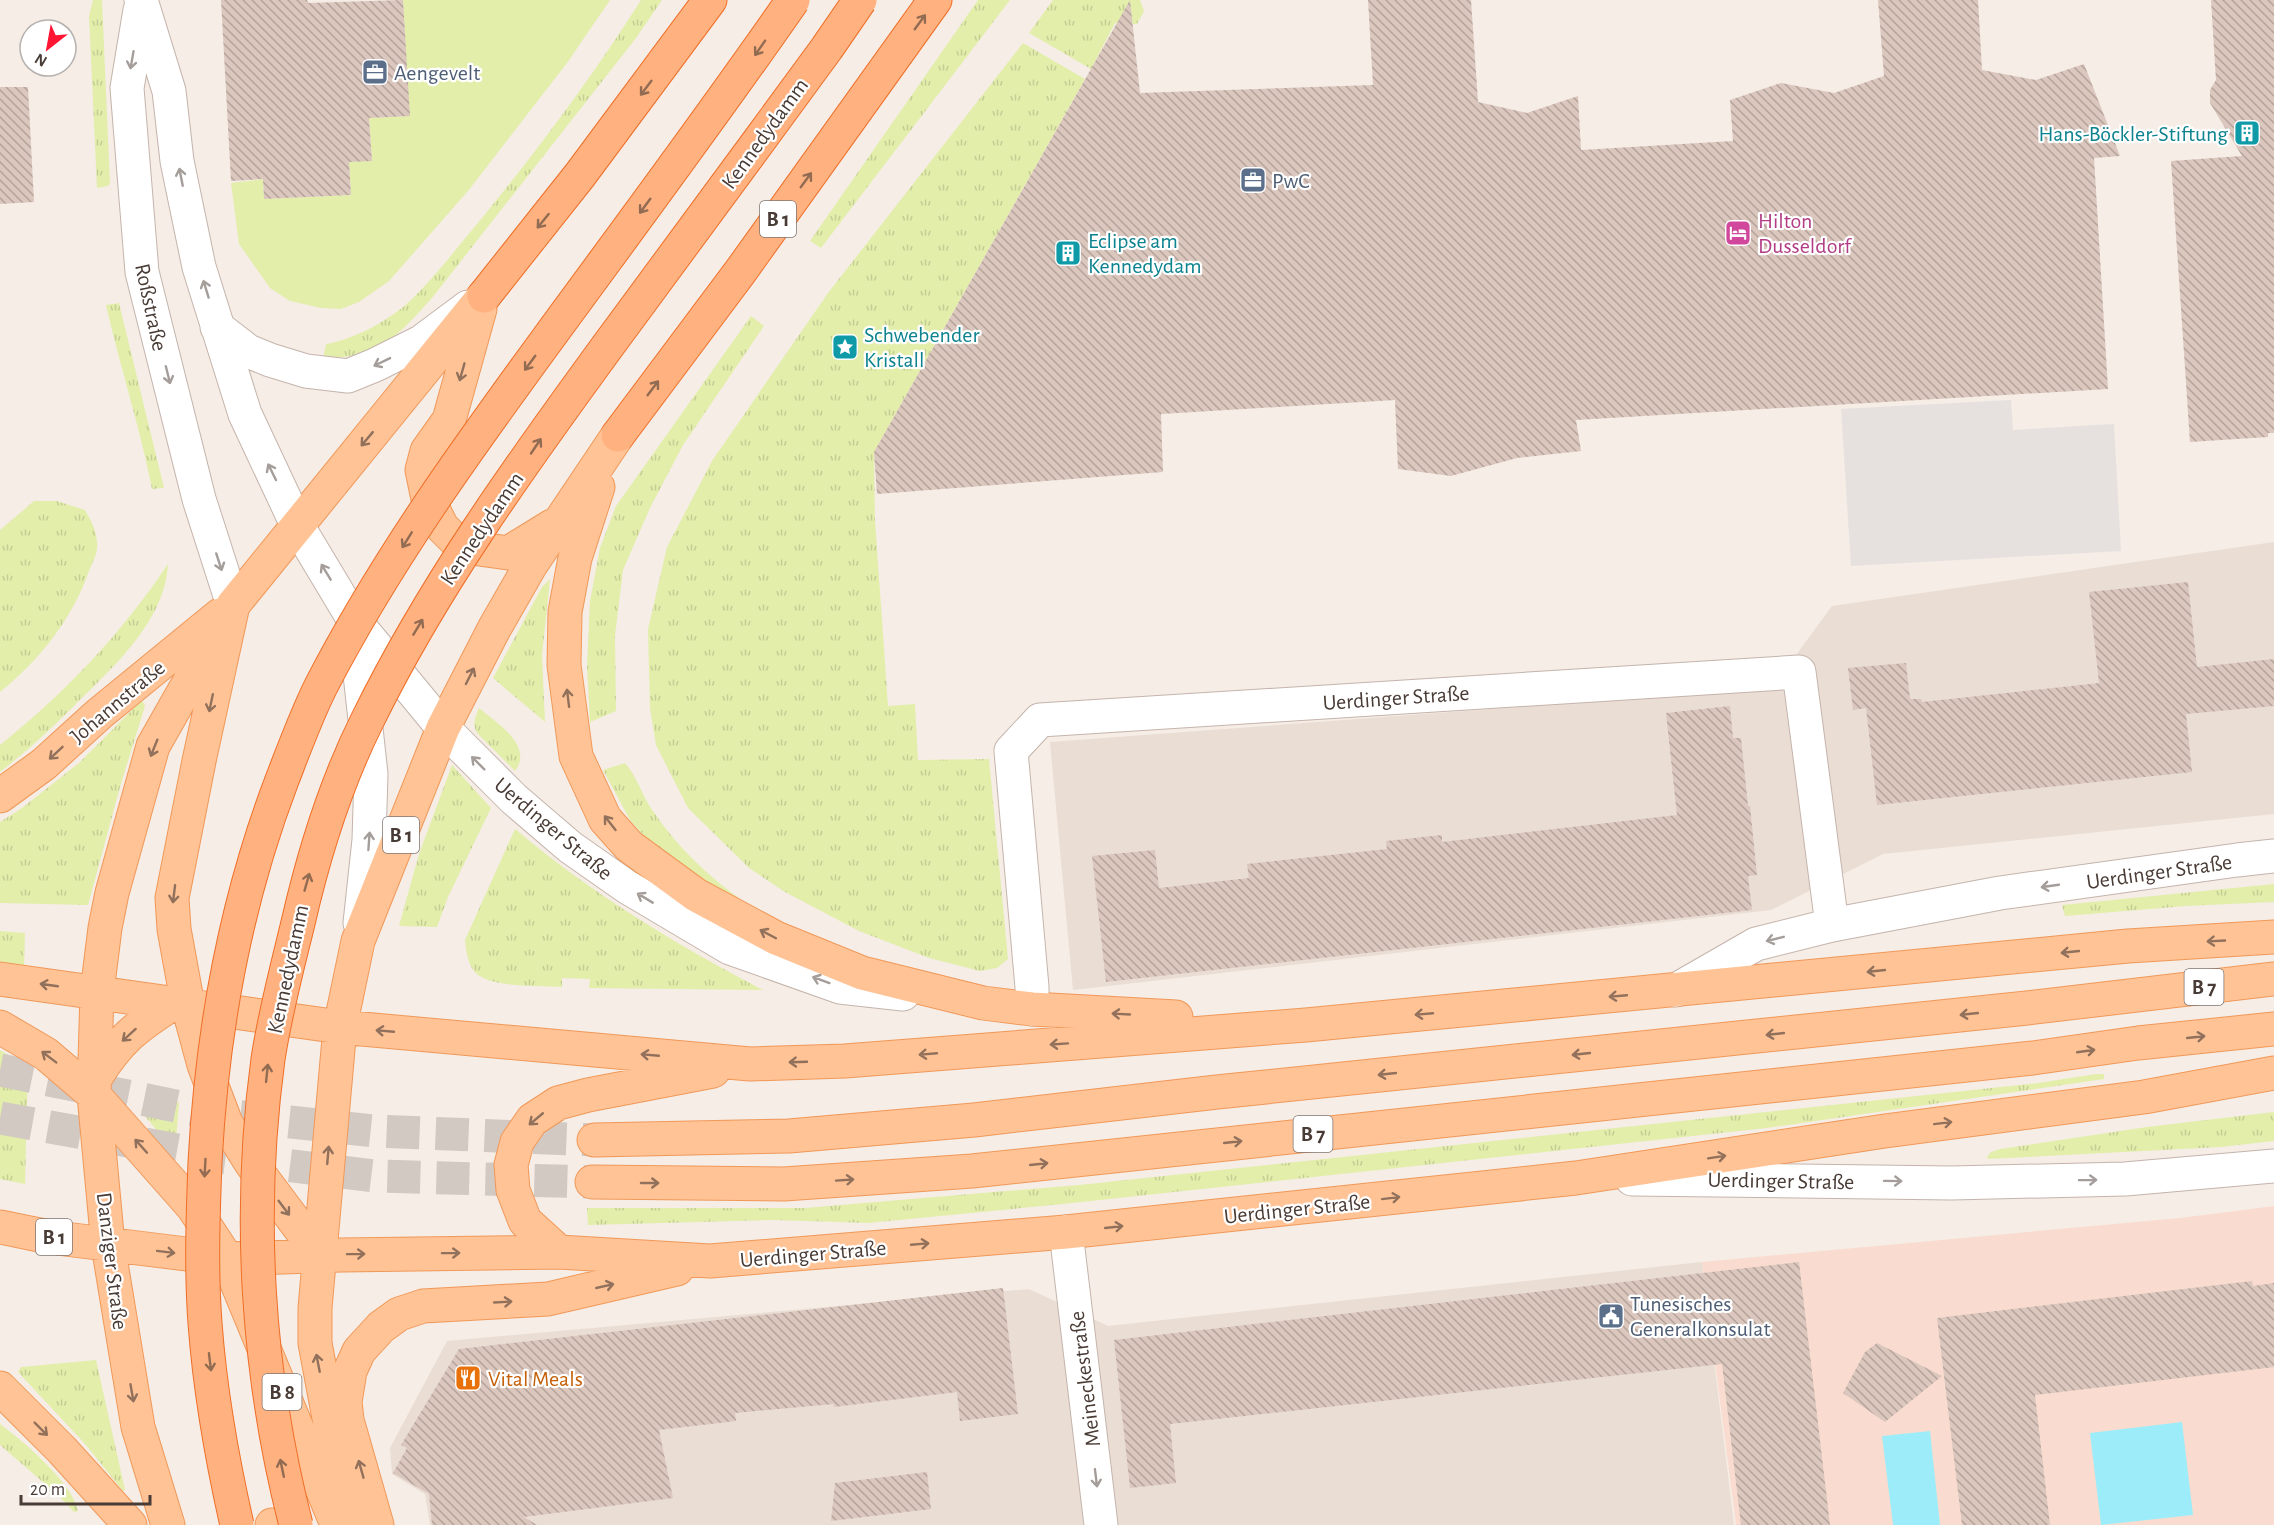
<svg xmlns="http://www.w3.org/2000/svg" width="2274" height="1525" font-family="'Alegreya Sans',sans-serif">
  <defs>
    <pattern id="grass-tufts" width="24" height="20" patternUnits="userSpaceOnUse" patternTransform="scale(1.5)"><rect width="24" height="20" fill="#e3eeab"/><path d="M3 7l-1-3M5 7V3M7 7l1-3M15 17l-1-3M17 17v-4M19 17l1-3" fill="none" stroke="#c4cd94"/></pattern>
    <pattern id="building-back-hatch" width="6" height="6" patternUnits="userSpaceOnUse" patternTransform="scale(1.5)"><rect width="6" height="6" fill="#dbc7bd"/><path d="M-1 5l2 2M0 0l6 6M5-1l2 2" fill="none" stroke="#b4a39a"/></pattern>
  </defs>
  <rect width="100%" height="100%" fill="#f5ede6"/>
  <path fill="#eaddd4" d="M2274,542V814L1883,854L1771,910L1073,990L1050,742L1772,688L1832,606Z
    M1702,1262L1734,1525H430L425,1494L392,1474L390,1448L447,1341L1029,1289L1108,1326Z"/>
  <path fill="#f9dccf" d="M2274,1206V1525H1736L1702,1262L2180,1218Z"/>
  <path fill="url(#grass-tufts)" d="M93,0H102L110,183L108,186L97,188L89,16Z
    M641,0H662L636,38L432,298C397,337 379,358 323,358L326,344C355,339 388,321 410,301C436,276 459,245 482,218C539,148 593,76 641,0Z
    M978,0H1010L821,248L810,241Z
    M1053,0H1140L1144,11L1137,24L1115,23L1091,69L1029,33Z
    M1023,43L1085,79L874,452L875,520L888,706L915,704L918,760L989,759L1008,959L997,968L980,971L929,958L859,931L785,892L749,868L688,808L656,745L650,709L648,629L667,547L712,461L828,293Z
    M119,303L164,488L152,489C140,427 120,367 106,305Z
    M751,316L764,326L683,445L650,508L623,570L615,636L616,711L590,722L587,666L590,601L600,548L616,506Z
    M34,501H57L85,510C92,522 98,533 97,549C96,556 92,564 89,571C72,619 40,660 0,692V530Z
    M168,564C165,622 112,668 73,707C50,730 26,752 0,772V745C65,693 122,633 168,564Z
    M550,579L542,655L545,722L493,678L542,587Z
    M141,701L144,703L145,706L120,787L88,905L0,903V822L22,808L79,763Z
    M479,708C497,723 534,746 515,771L477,733C472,723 475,718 479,708Z
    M625,763C637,776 642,796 653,811C677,847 708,876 744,902L740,909L660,854L630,820L603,770Z
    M452,765L491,808L448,897L437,927L399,926L419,854Z
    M515,829C591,893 675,944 763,990L589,988L590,979L562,978V987C539,985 497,988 478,975C468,967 466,952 465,940Z
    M2274,884V902L2186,906L2065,916L2062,905Z
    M0,931L25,933L24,967L0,962Z
    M0,1050L28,1067L25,1184L0,1179Z
    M2096,1074H2104V1079L1767,1128L1063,1204L868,1223L774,1220L588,1225L587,1208H805L1079,1185L2038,1083Z
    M161,1087L166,1088L179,1103L175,1153L141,1111L154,1088Z
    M2274,1112V1141L2221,1147L1988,1159L1987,1157L1991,1152L2000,1149L2147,1127Z
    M96,1360L125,1490L123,1491L85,1444L18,1372L21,1367Z
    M0,1424C23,1441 73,1483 78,1511L74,1512L59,1496L0,1445Z"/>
  <path fill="#e3eeab" d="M403,0H610L567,63L468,191L389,281L359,302L341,309L321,308L290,301L270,288L239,244L231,183L263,179L264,199L351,195L349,162L372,160L369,118L409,116Z"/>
  <path fill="#e6e1df" d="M2011,400L2013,430L2114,424L2121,551L1851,566L1841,409Z"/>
  <path fill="#9cedf9" d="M2182,1422L2193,1515L2101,1525L2090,1433Z
    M1930,1431L1940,1525H1893L1882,1436Z"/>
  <path fill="url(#building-back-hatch)" d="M221,0H307L308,3L403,0L410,116L369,118L372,161L349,162L351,195L264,199L263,179L231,181Z
    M1130,0L1140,93L1373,85L1368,0H1471L1478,102L1527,113L1578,96L1581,150L1733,141L1730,100L1781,83L1834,93L1884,76L1878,0H1978L1982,70L2036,80L2084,64L2120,156L2094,158L2108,389L1576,420L1581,451L1517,458L1451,476L1398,469L1395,400L1161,414L1163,472L877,494L874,452Z
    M2211,0H2274V433H2268V437L2190,442L2171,161L2242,156L2210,103V90L2216,80Z
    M0,87H28L34,202L0,204Z
    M2188,582L2197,667L2274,659V706L2186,714L2192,772L1877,805L1866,708L1853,710L1848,668L1906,663L1910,699H1921L1922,702L2099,683L2089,592Z
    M1730,706L1733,738H1741L1748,806H1750L1757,875L1748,876L1752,910L1106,982L1092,856L1155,850L1159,888L1249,878L1247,864L1387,849L1386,841L1442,835V842L1677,815L1666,713Z
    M1799,1262L1830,1525H1741L1722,1364L1170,1424L1176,1483L1130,1488L1114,1340Z
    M2252,1281L2253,1286L2274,1283V1367L2035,1395L2050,1525H1962L1937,1318Z
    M1003,1288L1018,1414L960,1421L957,1392L834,1407V1404L735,1413L736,1421L659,1430L673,1498L524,1517L537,1525H432L429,1494L393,1473L407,1448L401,1445L459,1349Z
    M1877,1343L1942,1376L1885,1422L1843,1393L1865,1352Z
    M927,1472L931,1509L831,1521L835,1483Z"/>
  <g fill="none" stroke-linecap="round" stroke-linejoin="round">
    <path stroke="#d3c9c3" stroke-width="33" stroke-dasharray="33 16" stroke-linecap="butt" d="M0,1070L215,1114L375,1131L594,1140
      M0,1118L211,1156L374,1176L592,1182"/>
    <defs>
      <path id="minor" d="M1032,1009V987L1011,751L1040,720L1799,672L1832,925
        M1066,1232L1101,1525"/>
      <path id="tertiary" d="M141,0L169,91L177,161L199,267L245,414L297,525L354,620L443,728L514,799L570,847L627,887L730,948L840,987L903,994
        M140,10L127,88L142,272L199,499L233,605
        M217,327L248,351L270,360L306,371L348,376L375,365L421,342L468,307
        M354,620L371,774L369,840L360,923
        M1676,990L1756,944L1832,925L2000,893L2237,860L2274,856
        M1632,1179L1952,1183L2125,1179L2274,1166"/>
      <path id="primary" d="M480,309L449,420L427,451L422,470L428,499L442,527L455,540L472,548L508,553L552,526
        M598,487L575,558L565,612L564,665L576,756L605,819L629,846L696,895L776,938L862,973L983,1003L1032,1009L1176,1017
        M0,796L44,764L99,714L220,615
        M0,979L340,1027L750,1064L845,1061L1306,1025L2128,946L2274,937
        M0,1027L46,1054L94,1095L193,1207L227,1259L333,1515
        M96,1077C119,1040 136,1027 172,1004
        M594,1140L789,1136L974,1120L1217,1092L2027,1008L2274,979
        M592,1182L784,1184L972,1171L2033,1058L2138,1043L2274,1029
        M0,1227L49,1237L227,1259L341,1255L559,1252L710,1261L1066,1232L1576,1178L1885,1131L2144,1097L2274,1073
        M559,1252L525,1221L513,1190L511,1165L517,1142L532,1120L558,1103L588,1095L713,1071
        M320,1255L251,1163L226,1123L204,1065L188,1006L174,929L172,898L199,761L233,605L484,296
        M0,1388L62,1450L130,1525
        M168,1525L138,1427L108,1245L94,1095L97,992L105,928L112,893L153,746L216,635
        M272,1525H278
        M349,1525L315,1343V1308L340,1027L358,941L443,728L494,629L530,566L618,435
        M377,1525L347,1420L345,1402L350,1371L359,1351L381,1327L399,1314L423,1306L548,1299L677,1269"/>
      <path id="trunk" d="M484,296L580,175L710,0
        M618,435L740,272L935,0"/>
    </defs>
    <use href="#minor" stroke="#c5b4ab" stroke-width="35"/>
    <use href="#tertiary" stroke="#c5b4ab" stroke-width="35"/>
    <use href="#primary" stroke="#f19858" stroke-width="35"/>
    <use href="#trunk" stroke="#ef6d26" stroke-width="35"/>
    <use href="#minor" stroke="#fff" stroke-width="33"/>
    <use href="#tertiary" stroke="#fff" stroke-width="33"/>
    <use href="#primary" stroke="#ffc396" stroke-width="33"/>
    <use href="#trunk" stroke="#ffb27f" stroke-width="33"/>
    <defs>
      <path id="trunk-bridge" d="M237,1525C222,1459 210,1391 205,1323C201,1270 203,1216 205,1162C212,1031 235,903 282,780C294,749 306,716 321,686C385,562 467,449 549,337C631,225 714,114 793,0
        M296,1525C257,1374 247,1214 268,1059C275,1013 287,968 298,923C314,853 335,785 367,721C432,588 520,466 607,347C680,248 754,148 827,48L860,0"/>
    </defs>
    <use href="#trunk-bridge" stroke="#ef6d26" stroke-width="35" stroke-linecap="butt"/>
    <use href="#trunk-bridge" stroke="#ffb27f" stroke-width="33"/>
  </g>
  <defs><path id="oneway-shaft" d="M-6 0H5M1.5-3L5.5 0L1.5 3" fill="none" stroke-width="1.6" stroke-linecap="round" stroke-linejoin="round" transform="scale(1.5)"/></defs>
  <g stroke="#926b53">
    <use href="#oneway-shaft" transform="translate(920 22) rotate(-54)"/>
    <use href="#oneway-shaft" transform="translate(760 48) rotate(125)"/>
    <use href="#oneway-shaft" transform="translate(646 88) rotate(127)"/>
    <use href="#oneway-shaft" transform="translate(806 180) rotate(-54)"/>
    <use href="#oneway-shaft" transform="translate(645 206) rotate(126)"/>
    <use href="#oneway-shaft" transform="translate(543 221) rotate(129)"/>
    <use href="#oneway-shaft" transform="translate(530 363) rotate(126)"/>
    <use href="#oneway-shaft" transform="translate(653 388) rotate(-53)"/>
    <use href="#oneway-shaft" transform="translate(536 446) rotate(-56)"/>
    <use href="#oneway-shaft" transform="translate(407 540) rotate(122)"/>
    <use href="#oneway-shaft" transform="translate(418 627) rotate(-59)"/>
    <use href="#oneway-shaft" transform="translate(307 882) rotate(-74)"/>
    <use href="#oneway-shaft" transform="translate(267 1073) rotate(-84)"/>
    <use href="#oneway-shaft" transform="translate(205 1168) rotate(93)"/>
    <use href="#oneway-shaft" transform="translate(210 1362) rotate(83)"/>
    <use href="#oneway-shaft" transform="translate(282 1468) rotate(-102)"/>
  </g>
  <g stroke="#a49d9a">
    <use href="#oneway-shaft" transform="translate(132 60) rotate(100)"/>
    <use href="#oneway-shaft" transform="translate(181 177) rotate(-101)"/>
    <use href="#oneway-shaft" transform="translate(206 289) rotate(-107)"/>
    <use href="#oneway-shaft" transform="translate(382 362) rotate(154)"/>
    <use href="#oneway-shaft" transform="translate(168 375) rotate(76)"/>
    <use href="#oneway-shaft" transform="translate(272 472) rotate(-116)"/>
    <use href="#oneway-shaft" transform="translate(219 562) rotate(72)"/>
    <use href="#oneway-shaft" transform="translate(326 572) rotate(-121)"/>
    <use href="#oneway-shaft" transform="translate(478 763) rotate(-135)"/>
    <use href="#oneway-shaft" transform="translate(369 841) rotate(-86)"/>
    <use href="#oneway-shaft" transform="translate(2050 886) rotate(172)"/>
    <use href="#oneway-shaft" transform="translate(645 898) rotate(-149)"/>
    <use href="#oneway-shaft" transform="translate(1775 939) rotate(166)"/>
    <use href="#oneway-shaft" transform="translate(821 980) rotate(-160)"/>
    <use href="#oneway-shaft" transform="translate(2088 1180) rotate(-1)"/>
    <use href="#oneway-shaft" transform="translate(1893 1181) rotate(1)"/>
    <use href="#oneway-shaft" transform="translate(1096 1478) rotate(83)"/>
  </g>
  <g stroke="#92715c">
    <use href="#oneway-shaft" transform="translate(462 372) rotate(106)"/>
    <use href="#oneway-shaft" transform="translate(367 439) rotate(130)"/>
    <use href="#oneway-shaft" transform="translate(470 676) rotate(-63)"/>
    <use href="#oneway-shaft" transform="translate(568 698) rotate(-97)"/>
    <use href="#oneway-shaft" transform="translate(211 703) rotate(102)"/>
    <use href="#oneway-shaft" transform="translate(154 748) rotate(112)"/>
    <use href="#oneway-shaft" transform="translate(56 753) rotate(137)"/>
    <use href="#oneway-shaft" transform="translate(610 823) rotate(-128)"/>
    <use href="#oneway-shaft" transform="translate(174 894) rotate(97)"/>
    <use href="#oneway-shaft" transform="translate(768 934) rotate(-152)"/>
    <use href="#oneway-shaft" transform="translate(2216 941) rotate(177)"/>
    <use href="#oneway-shaft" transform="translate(2070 952) rotate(174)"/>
    <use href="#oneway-shaft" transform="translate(1876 971) rotate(174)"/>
    <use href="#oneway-shaft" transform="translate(49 985) rotate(-172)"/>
    <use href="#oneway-shaft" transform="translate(1618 996) rotate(175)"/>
    <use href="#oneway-shaft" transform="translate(1121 1014) rotate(-177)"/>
    <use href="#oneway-shaft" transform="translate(1424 1014) rotate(175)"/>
    <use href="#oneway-shaft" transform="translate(1969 1014) rotate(174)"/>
    <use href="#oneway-shaft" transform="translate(385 1031) rotate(-175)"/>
    <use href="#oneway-shaft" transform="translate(1775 1034) rotate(174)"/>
    <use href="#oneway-shaft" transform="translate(129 1035) rotate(138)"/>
    <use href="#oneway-shaft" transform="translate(2196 1037) rotate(-6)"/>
    <use href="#oneway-shaft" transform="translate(1059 1044) rotate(176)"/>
    <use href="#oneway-shaft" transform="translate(2086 1051) rotate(-8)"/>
    <use href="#oneway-shaft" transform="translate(928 1054) rotate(175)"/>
    <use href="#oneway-shaft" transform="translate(1581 1054) rotate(174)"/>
    <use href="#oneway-shaft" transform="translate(650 1055) rotate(-175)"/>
    <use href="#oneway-shaft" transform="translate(49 1057) rotate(-143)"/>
    <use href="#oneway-shaft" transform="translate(798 1062) rotate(178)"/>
    <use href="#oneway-shaft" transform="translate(1387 1074) rotate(174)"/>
    <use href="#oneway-shaft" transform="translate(536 1119) rotate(140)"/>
    <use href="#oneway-shaft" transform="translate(1943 1123) rotate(-7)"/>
    <use href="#oneway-shaft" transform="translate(1233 1142) rotate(-6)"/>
    <use href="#oneway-shaft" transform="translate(141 1146) rotate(-132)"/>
    <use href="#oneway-shaft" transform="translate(328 1155) rotate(-85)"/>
    <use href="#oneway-shaft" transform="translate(1717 1157) rotate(-9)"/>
    <use href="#oneway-shaft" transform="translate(1039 1164) rotate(-6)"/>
    <use href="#oneway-shaft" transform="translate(845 1180) rotate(-4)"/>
    <use href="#oneway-shaft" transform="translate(650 1183)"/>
    <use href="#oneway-shaft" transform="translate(1391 1198) rotate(-7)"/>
    <use href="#oneway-shaft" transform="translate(284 1208) rotate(53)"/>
    <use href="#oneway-shaft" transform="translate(1114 1227) rotate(-6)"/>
    <use href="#oneway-shaft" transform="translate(920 1244) rotate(-5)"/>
    <use href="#oneway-shaft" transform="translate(166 1252) rotate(7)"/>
    <use href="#oneway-shaft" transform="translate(451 1253) rotate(-1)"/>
    <use href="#oneway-shaft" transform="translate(356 1254) rotate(-1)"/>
    <use href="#oneway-shaft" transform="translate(605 1286) rotate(-13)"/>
    <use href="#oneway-shaft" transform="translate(503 1302) rotate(-3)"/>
    <use href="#oneway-shaft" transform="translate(318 1363) rotate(-101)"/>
    <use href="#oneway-shaft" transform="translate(132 1393) rotate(80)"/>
    <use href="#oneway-shaft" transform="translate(41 1429) rotate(45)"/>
    <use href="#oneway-shaft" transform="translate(361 1469) rotate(-106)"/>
  </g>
  <defs>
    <symbol id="office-square" viewBox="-11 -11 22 22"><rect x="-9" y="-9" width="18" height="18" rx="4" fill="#5c6f8a" stroke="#fff"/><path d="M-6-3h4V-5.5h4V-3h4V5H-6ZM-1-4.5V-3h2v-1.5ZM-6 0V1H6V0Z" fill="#fff"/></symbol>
    <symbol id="building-square" viewBox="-11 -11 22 22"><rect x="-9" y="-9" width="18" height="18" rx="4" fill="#0f9aa8" stroke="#fff"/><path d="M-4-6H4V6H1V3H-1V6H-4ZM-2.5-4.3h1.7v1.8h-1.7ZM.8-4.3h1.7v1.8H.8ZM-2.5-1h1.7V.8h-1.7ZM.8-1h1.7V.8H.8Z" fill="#fff"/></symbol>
    <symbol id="hotel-square" viewBox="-11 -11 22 22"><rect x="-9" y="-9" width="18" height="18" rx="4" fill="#d1479c" stroke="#fff"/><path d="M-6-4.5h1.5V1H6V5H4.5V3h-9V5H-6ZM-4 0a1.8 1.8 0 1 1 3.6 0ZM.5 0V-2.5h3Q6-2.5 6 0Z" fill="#fff"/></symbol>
    <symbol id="sight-square" viewBox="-11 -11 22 22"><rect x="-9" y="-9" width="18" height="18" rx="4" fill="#0f9aa8" stroke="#fff"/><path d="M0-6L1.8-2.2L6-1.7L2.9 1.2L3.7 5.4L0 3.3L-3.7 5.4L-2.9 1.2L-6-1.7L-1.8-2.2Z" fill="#fff"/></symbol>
    <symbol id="civic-square" viewBox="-11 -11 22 22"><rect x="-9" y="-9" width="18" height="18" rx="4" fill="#5c6f8a" stroke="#fff"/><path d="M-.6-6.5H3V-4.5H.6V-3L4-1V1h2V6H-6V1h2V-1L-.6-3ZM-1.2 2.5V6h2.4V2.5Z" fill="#fff"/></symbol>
    <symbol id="restaurant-square" viewBox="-11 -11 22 22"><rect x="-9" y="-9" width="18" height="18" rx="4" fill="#e8710a" stroke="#fff"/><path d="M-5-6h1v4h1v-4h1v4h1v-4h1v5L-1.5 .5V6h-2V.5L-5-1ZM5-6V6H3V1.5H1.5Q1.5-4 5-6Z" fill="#fff"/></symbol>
  </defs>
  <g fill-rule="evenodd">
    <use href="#office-square" x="360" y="57" width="30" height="30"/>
    <use href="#building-square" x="2232" y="118" width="30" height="30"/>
    <use href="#office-square" x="1238" y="165" width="30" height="30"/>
    <use href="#hotel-square" x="1723" y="218" width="30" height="30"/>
    <use href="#building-square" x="1053" y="238" width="30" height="30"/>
    <use href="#sight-square" x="830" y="332" width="30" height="30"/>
    <use href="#civic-square" x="1596" y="1301" width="30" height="30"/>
    <use href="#restaurant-square" x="453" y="1363" width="30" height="30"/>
  </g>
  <g text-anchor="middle" stroke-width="4.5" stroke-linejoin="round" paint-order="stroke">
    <g fill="#fff" stroke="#807672" stroke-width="1.5">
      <rect x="760" y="201" width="36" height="36" rx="4.5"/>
      <rect x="383" y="817" width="36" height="36" rx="4.5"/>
      <rect x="2184.5" y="969" width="39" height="36" rx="4.5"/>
      <rect x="1293.5" y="1116" width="39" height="36" rx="4.5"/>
      <rect x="36" y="1219" width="36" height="36" rx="4.5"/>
      <rect x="262.5" y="1374" width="39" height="36" rx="4.5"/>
    </g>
    <g font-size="21" font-weight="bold" fill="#493b35">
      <text x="778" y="226">B 1</text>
      <text x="401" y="842">B 1</text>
      <text x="2204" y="994">B 7</text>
      <text x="1313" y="1141">B 7</text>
      <text x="54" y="1244">B 1</text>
      <text x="282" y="1399">B 8</text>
    </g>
    <g font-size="22" fill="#4e5e75" stroke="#fff" text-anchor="start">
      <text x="394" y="80">Aengevelt</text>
      <text x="1272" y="188">PwC</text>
      <text x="1630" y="1311">Tunesisches<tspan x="1630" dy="25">Generalkonsulat</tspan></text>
    </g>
    <g font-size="22" fill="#493b35" stroke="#fff">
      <text transform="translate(764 133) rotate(-54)" y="8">Kennedydamm</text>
      <text transform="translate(152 307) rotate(78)" y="8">Roßstraße</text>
      <text transform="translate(481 528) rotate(-56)" y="8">Kennedydamm</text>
      <text transform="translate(1396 697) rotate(-4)" y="8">Uerdinger Straße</text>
      <text transform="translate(117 701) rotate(-40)" y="8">Johannstraße</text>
      <text transform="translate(554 828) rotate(40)" y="8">Uerdinger Straße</text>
      <text transform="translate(2159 871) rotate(-8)" y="8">Uerdinger Straße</text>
      <text transform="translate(287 969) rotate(-78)" y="8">Kennedydamm</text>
      <text transform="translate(1781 1180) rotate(1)" y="8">Uerdinger Straße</text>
      <text transform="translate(1297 1208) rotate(-6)" y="8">Uerdinger Straße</text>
      <text transform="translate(813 1253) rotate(-5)" y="8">Uerdinger Straße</text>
      <text transform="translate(113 1261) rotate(83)" y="8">Danziger Straße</text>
      <text transform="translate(1084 1379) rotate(-97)" y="8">Meineckestraße</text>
    </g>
    <g font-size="22" fill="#0d838f" stroke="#fff" text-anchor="start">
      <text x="2228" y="141" text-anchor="end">Hans-Böckler-Stiftung</text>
      <text x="1088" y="248">Eclipse am<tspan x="1088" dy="25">Kennedydam</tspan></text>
      <text x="864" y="342">Schwebender<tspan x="864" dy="25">Kristall</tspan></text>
    </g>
    <g font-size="22" fill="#b23c85" stroke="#fff" text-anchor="start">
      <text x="1758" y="228">Hilton<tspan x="1758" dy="25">Dusseldorf</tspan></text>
    </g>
    <g font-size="22" fill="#c56008" stroke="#fff" text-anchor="start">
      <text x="488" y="1386">Vital Meals</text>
    </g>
  </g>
  <g transform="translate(48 48) rotate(211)"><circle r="28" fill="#ffffff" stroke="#b6b1ae" stroke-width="1.5"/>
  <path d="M0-4.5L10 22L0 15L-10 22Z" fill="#ff1432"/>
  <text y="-9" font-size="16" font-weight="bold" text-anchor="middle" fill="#493b35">N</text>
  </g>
  <path d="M21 1495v9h129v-9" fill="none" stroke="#493b35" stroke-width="3"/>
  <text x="30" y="1495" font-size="18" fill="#493b35" stroke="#ffffff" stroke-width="4.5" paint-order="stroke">20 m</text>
</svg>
